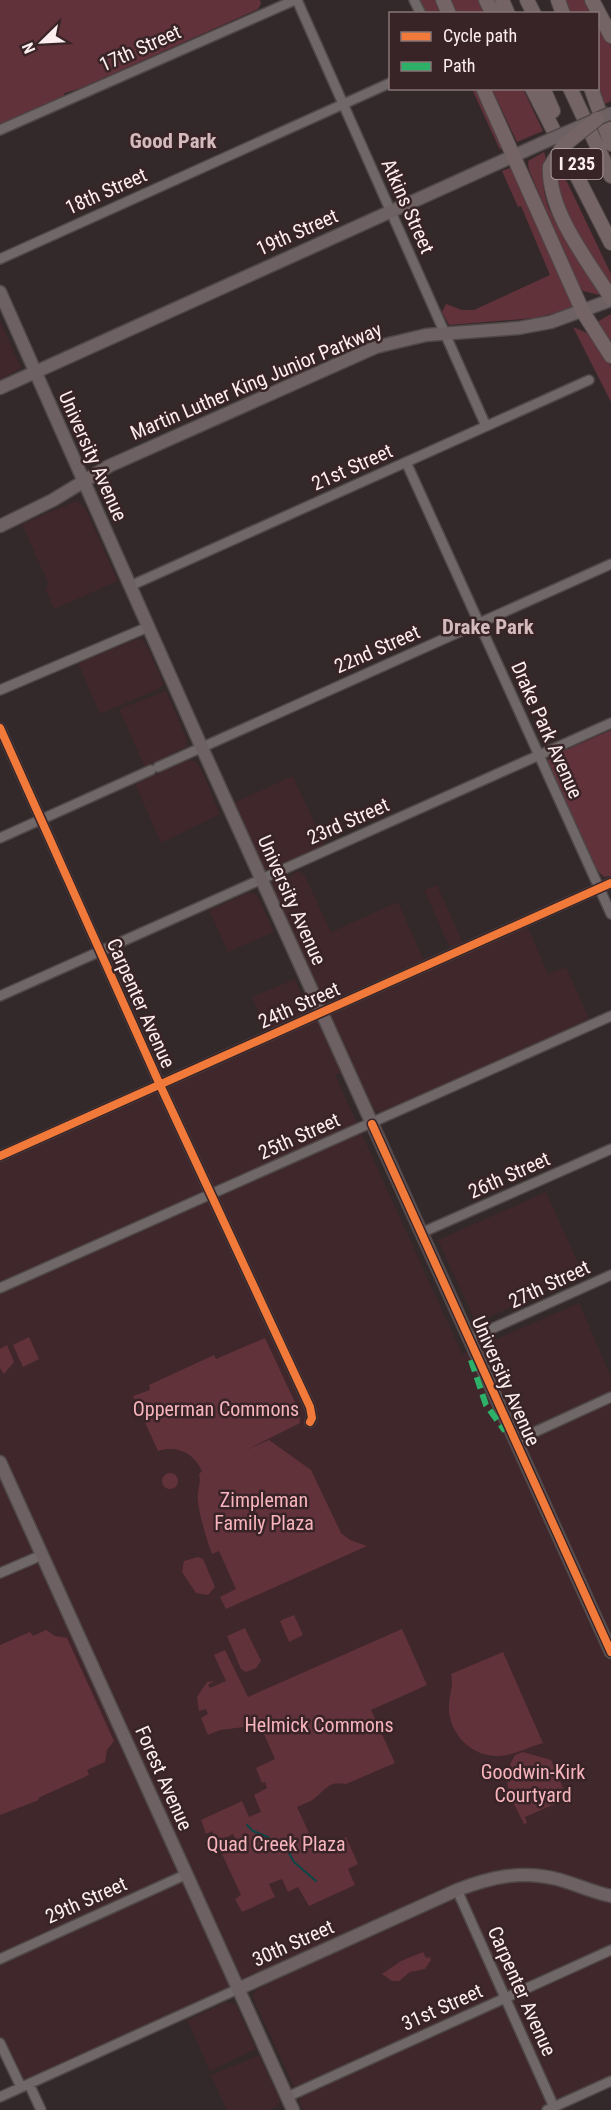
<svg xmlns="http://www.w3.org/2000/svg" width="611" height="2110" font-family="'Roboto Condensed',sans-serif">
  <rect width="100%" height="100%" fill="#33292a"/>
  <path fill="#3f272b" d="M0,321L21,368L0,380Z
    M76,501L85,507L118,581L54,609L45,588L49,585L22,524Z
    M140,638L147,646L164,684L158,689L100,714L78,663Z
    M166,691L186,737L187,746L145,767L119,709Z
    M188,760L195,761L201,769L220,814L161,843L135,784Z
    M293,776L325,846L266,870L262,866L233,803Z
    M297,871L304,874L331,932L398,902L424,960L325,1003L270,886L273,882L290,877Z
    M437,885L463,943L450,948L424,890Z
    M250,892L257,895L274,932L228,952L209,910Z
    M525,921L548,974L566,967L589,1019L381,1113L374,1110L354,1067L335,1075L462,1354L579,1303L611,1377V2081L547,2110H303L299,2100L301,2096L365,2067L364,2062L294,2087L252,1996L257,1989L333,1952L21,2087L0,2043V1156Z
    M295,979L309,1011L267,1031L252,997Z
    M546,1192L583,1274L476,1323L438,1240Z
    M226,2002L236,2004L256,2049L210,2071L187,2020Z
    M259,2055L280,2100L279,2105L270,2110H227L211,2075Z"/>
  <path fill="#62323a" d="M0,0H260L261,4L258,9L81,88L65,93L63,96L0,124Z
    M419,0H438L444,13H426Z
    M451,0H479L486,13H457Z
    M562,0H586L593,13H567Z
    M598,22L611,46V101L603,105L598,88Z
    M472,89H478L502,146L500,150Z
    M492,89H523L543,131L517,142Z
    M544,152C548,162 544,169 543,180C543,190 546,200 549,209L600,295L583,291L577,284L529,170L528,161Z
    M559,165L611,274V286C592,255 547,202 559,165Z
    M513,167L574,308L535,318L449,325L442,312L446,304L462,310H474L550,275L521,206L518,207L502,171Z
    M611,314V349L597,322Z
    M573,327L587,333L611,366V402Z
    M611,730V876L604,877L597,870L548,761L550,757Z
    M29,1337L39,1359L23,1367L13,1345Z
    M265,1338L299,1411L300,1423L248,1449L269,1440L311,1470L341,1533L350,1540L367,1546L226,1609L220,1597L236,1589L219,1551L212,1554C207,1540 196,1507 198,1493C199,1485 201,1482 199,1474L202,1471C194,1453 177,1445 158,1451L133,1396L150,1390L149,1385L214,1355L216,1359Z
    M7,1345L14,1362L4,1374L0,1368V1349Z
    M162 1481a8 8 0 1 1 16 0a8 8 0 1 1-16 0Z
    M198,1557L203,1559L215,1587L208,1595L196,1593L182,1572L184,1561Z
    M294,1615L303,1635L289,1642L280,1621Z
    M245,1628L261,1661L256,1668L246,1672L241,1669L227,1636Z
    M402,1629L427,1685L371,1710L395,1763L346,1784C329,1781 327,1788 315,1798C311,1802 302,1804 297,1807L317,1850L346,1837L358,1864L348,1869L355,1885L309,1906L298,1887L288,1892L282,1879L269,1884L275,1897L242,1912L235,1899L241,1895L222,1854L239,1847L233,1834L217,1842L212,1831L206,1834L201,1820L242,1801L249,1817L261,1812L254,1795L267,1788L265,1782L262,1783L256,1768L275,1759L260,1725L220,1730L208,1735L201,1718L208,1714L206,1709L199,1711L197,1697L207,1682L214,1681L208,1685L210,1688L226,1681L214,1655L225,1650L248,1697Z
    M46,1630L55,1636L67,1638L114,1741L107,1750L105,1762L87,1770L89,1775L38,1798L39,1800L0,1815V1645L30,1632L33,1636Z
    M503,1652L543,1743C529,1747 514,1755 499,1756C473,1757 451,1736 449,1711C448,1698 454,1688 451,1674Z
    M523,1752L551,1760L570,1804L567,1805L564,1800L525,1817L527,1823L524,1824C512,1798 498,1783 515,1755Z
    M423,1952L426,1958L430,1957L431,1960L425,1969L410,1972L399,1981H392L382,1974L401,1961Z"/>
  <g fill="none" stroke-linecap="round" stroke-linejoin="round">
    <path stroke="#0a4749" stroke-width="2" d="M247,1825L253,1831L268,1837L275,1847L286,1848L294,1862L316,1881"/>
    <defs>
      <path id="minor" d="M297,0L486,426
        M414,0L421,14
        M0,130L295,0
        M0,259L390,83
        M406,462L611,914
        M130,586L589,380
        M0,690L148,627
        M0,728L160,1085L310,1407L312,1418L310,1422
        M158,767L611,564
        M0,838L151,770
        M0,996L611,723
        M0,1156L611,883
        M421,1233L611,1149
        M0,1288L611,1016
        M469,1339L611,1275
        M515,1441L611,1397
        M0,1573L42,1555
        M457,1890L554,2107
        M0,1959L187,1874
        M0,2043L21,2087
        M29,2084L41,2110
        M0,2097L238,1989
        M287,2097L611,1950
        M547,2110L611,2081"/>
      <path id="major" d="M0,292L198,739L611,1652
        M0,388L540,144
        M0,526L53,500L109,466L376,347L426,335L519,328L551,322L611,300
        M0,1462L293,2110
        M238,1989L457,1890C491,1877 521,1870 557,1879C576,1884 592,1892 611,1896"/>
      <path id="highway" d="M443,0L449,14
        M486,0L493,14
        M502,0L508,14
        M527,0L534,14
        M558,0L563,14
        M592,0L611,36
        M483,88L583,312L611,356
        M532,88L611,243
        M543,88L553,111
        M570,88L611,176
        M591,88L611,144
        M550,167C548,212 588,261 611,298"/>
    </defs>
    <use href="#minor" stroke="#4f4748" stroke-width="12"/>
    <use href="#major" stroke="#4f4748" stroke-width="15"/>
    <use href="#highway" stroke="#4f4748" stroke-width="16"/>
    <use href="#minor" stroke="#706768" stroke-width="9"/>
    <use href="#major" stroke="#6e6163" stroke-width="12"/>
    <use href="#highway" stroke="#746466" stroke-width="14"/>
    <defs>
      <path id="major-bridge" d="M540,144L611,113"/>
      <path id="highway-bridge" d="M550,167L563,146L597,119"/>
    </defs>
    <use href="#major-bridge" stroke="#4f4748" stroke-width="15" stroke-linecap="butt"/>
    <use href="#highway-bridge" stroke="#4f4748" stroke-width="16" stroke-linecap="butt"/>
    <use href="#major-bridge" stroke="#6e6163" stroke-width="12"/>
    <use href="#highway-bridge" stroke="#746466" stroke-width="14"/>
    <path stroke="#2db169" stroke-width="6" stroke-dasharray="12 6" stroke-linecap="butt" d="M471,1360L486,1405L505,1431"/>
    <defs>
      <path id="cycleway" d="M0,728L160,1085L310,1407L312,1418L310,1422
        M372,1124L611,1652
        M0,1156L611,883"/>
    </defs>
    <use href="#cycleway" stroke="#382427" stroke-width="11"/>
    <use href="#cycleway" stroke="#f17a3a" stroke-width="8"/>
  </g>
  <g text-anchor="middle" stroke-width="5" stroke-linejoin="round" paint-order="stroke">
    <rect fill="#382427" stroke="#c1b1b3" stroke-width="1.5" x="551.5" y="149" width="51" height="30" rx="4.5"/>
    <g font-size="18" font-weight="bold" fill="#fceeef">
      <text x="577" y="170">I 235</text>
    </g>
    <g font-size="20" fill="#fceeef" stroke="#382427">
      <text transform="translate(140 48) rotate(-24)" y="7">17th Street</text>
      <text transform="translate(106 191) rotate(-24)" y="7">18th Street</text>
      <text transform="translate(408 206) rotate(66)" y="7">Atkins Street</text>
      <text transform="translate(297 232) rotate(-24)" y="7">19th Street</text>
      <text transform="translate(256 381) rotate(-23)" y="7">Martin Luther King Junior Parkway</text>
      <text transform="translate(93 456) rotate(66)" y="7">University Avenue</text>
      <text transform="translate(352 467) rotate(-24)" y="7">21st Street</text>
      <text transform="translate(377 649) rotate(-24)" y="7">22nd Street</text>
      <text transform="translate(547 730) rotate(66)" y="7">Drake Park Avenue</text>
      <text transform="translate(348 821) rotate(-24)" y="7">23rd Street</text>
      <text transform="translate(292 900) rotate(66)" y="7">University Avenue</text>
      <text transform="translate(141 1003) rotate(66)" y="7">Carpenter Avenue</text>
      <text transform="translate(299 1005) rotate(-24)" y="7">24th Street</text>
      <text transform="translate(299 1136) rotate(-24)" y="7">25th Street</text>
      <text transform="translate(509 1175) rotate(-24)" y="7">26th Street</text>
      <text transform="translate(549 1284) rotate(-25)" y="7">27th Street</text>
      <text transform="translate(506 1381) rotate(66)" y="7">University Avenue</text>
      <text transform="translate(164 1778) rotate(66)" y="7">Forest Avenue</text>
      <text transform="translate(86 1900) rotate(-24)" y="7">29th Street</text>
      <text transform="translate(293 1943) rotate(-24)" y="7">30th Street</text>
      <text transform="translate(522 1991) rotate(66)" y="7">Carpenter Avenue</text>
      <text transform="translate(442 2007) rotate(-24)" y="7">31st Street</text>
    </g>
    <g font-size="20" fill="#f7b4bc" stroke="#382427">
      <text x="216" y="1416">Opperman Commons</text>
      <text x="264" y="1507">Zimpleman<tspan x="264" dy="23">Family Plaza</tspan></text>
      <text x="319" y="1732">Helmick Commons</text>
      <text x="533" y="1779">Goodwin-Kirk<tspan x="533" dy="23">Courtyard</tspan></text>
      <text x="276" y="1851">Quad Creek Plaza</text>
    </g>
    <g font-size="21" font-weight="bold" fill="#d4babc" stroke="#382427">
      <text x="173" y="148">Good Park</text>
      <text x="488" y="634">Drake Park</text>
    </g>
  </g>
  <rect x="389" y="12" width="210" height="78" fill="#382427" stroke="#867577" stroke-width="1.5"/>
  <rect x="401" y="32" width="30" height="9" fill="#f17a3a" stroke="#867577" stroke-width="1.5"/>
  <text x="443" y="42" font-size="18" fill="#fceeef">Cycle path</text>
  <rect x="401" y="62" width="30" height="9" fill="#2db169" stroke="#867577" stroke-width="1.5"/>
  <text x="443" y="72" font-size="18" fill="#fceeef">Path</text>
  <g transform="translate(42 42) rotate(246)" stroke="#382427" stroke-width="4.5" paint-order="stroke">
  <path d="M0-4.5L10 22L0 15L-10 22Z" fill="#fceeef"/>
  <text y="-9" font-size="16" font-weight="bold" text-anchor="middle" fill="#fceeef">N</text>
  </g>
</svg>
